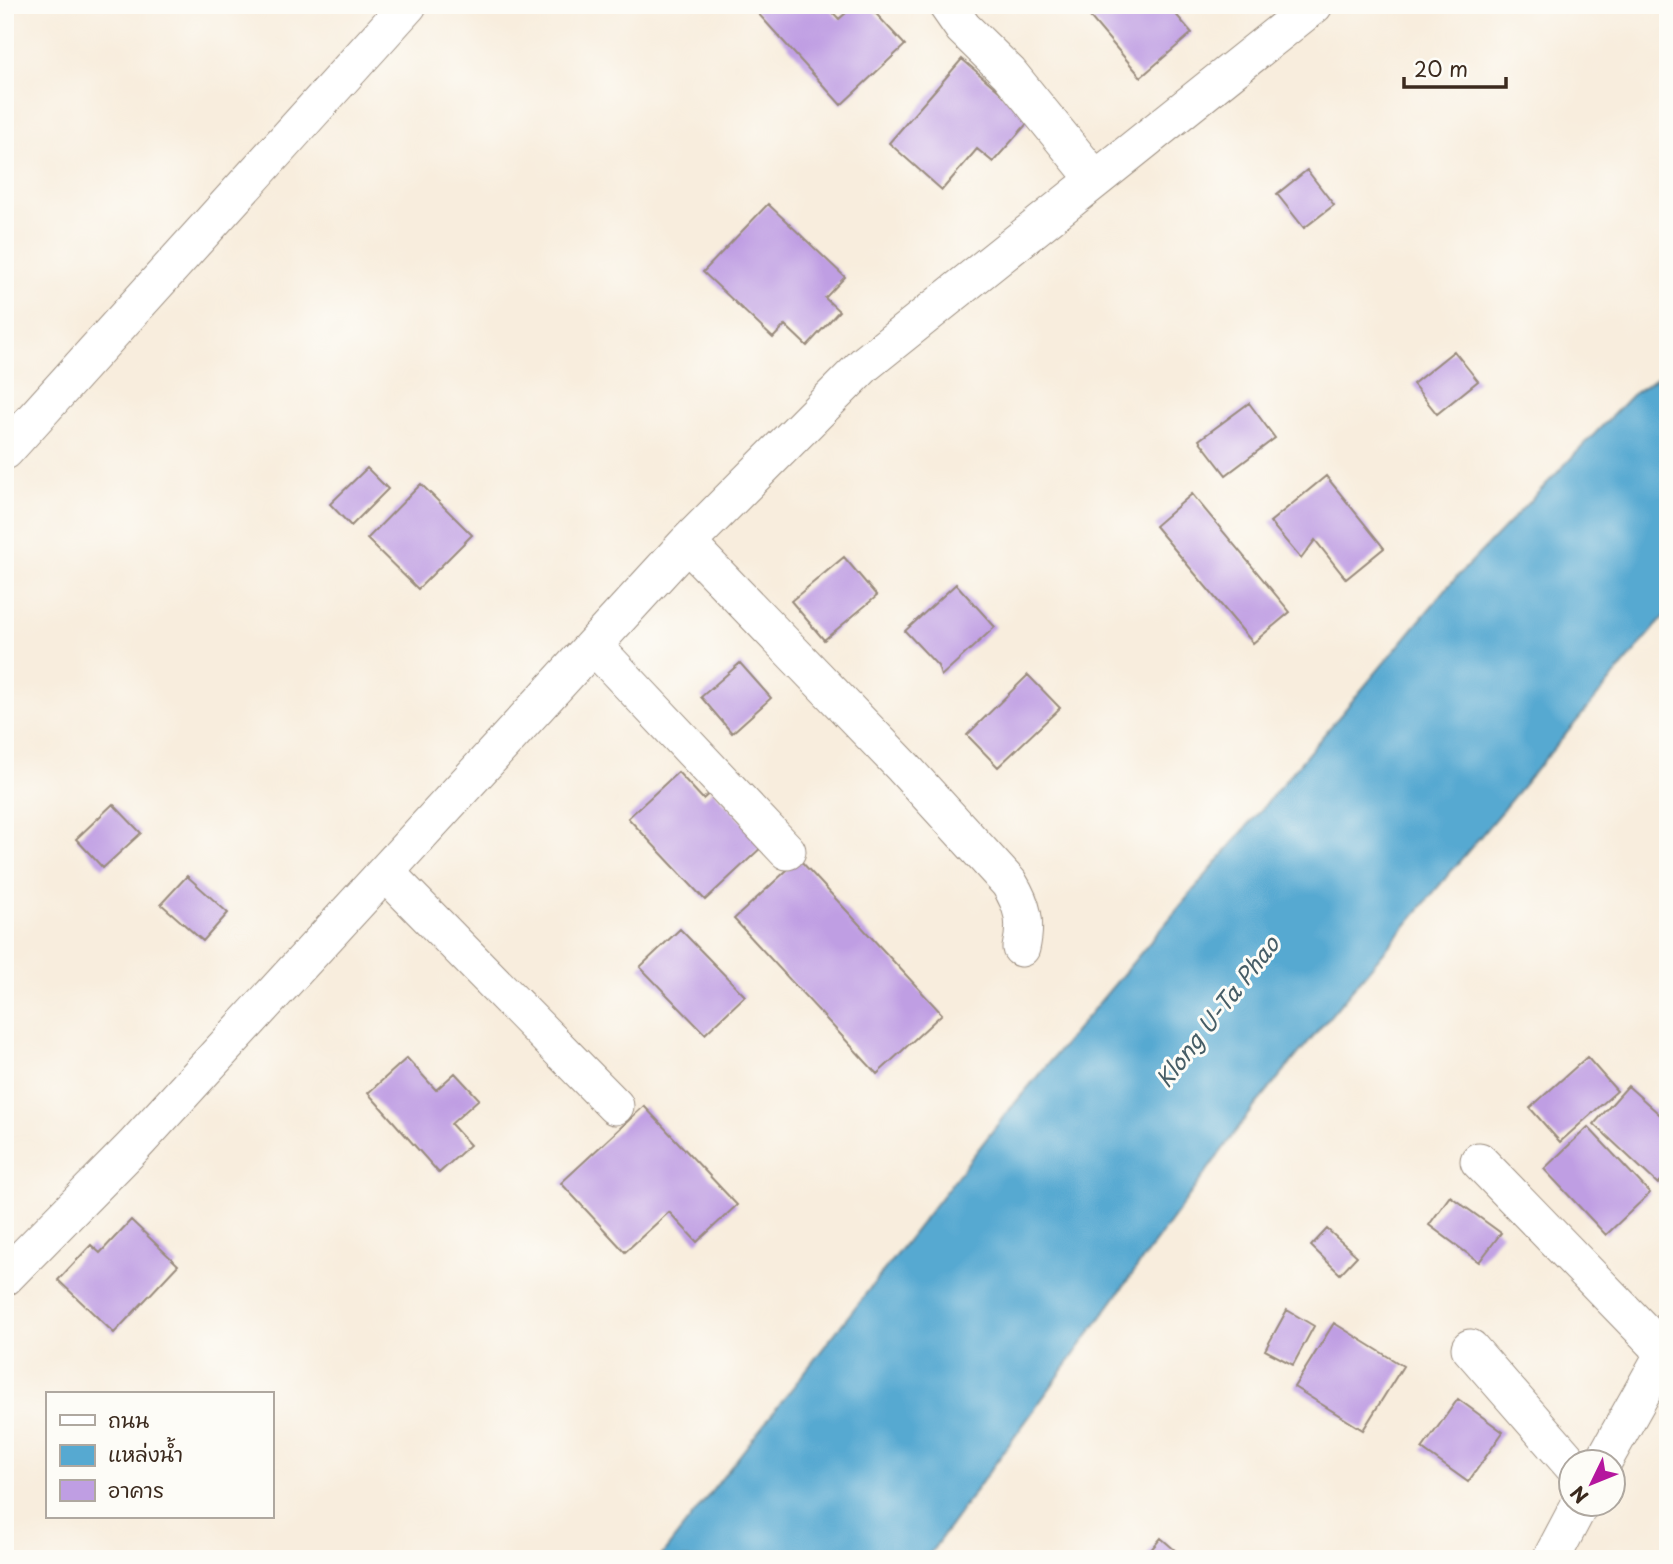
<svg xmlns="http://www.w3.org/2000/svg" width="1673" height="1564" font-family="'Playpen Sans','Playpen Sans Thai',sans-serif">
  <rect width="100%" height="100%" fill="#fdfcf7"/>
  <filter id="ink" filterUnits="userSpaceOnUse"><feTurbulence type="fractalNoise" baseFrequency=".0143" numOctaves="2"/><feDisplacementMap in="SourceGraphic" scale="14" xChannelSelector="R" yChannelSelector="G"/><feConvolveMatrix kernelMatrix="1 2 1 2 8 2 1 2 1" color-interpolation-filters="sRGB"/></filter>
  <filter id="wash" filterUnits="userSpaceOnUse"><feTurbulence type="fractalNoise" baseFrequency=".00686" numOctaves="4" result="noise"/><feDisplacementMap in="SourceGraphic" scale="28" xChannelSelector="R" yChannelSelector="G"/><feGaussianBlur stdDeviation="1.57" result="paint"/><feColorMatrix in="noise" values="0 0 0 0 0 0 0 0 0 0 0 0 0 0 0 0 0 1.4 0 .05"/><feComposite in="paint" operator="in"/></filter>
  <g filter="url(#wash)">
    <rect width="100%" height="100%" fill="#f8eddd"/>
    <path fill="#56a9d1" stroke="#486a78" stroke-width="2" d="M1668,370V612L1249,1113L926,1559H659L1005,1115L1451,583L1632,395Z"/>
    <g id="blocks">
      <path fill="#bf9ee3" d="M760,5H826L839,19L855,5H868L905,45L841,105L755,10Z
        M1080,5H1168L1192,33L1141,77Z
        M962,59L1031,119L993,162L977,149L942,190L889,143Z
        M1307,170L1334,205L1304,228L1277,194Z
        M768,204L845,277L825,298L839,311L807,346L785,325L773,338L703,272Z
        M1454,351L1478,381L1437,414L1413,384Z
        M1249,403L1275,438L1226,475L1199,440Z
        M367,468L388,489L351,526L330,504Z
        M1326,476L1384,548L1346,579L1315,540L1301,559L1270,522Z
        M421,484L472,535L418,589L367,539Z
        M1192,494L1290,612L1253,643L1155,526Z
        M844,557L877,596L824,640L791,601Z
        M956,584L995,627L941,676L938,666L905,631Z
        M740,663L771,698L732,733L701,697Z
        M1028,675L1060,708L998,767L967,735Z
        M678,772L703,799L713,790L764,845L705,900L628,818Z
        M113,804L141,833L103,868L76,839Z
        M799,859L942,1014L877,1074L734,919Z
        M187,876L228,913L203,941L161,904Z
        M680,929L745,996L705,1034L640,967Z
        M1587,1057L1617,1091L1560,1142L1530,1108Z
        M407,1058L436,1090L455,1073L479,1099L451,1124L470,1145L439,1173L368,1093Z
        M1628,1086L1668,1122V1173L1658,1184L1594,1124Z
        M644,1106L737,1205L697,1242L669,1212L625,1252L561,1183Z
        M1588,1127L1650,1193L1606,1235L1544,1169Z
        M1450,1196L1501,1233L1479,1262L1429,1225Z
        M131,1220L178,1265L114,1333L58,1280L91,1245L100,1253Z
        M1327,1229L1357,1256L1340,1274L1311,1246Z
        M1287,1310L1314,1326L1293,1365L1265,1350Z
        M1334,1323L1403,1366L1363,1430L1294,1387Z
        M1458,1399L1503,1432L1468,1482L1422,1449Z
        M1161,1538L1185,1559H1143Z"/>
    </g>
  </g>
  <g filter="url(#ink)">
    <use href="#blocks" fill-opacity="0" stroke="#9a8c7e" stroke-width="2"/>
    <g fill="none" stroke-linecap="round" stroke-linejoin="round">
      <defs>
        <path id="minor" d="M947,5L963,28L1009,73L1095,179
          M5,451L408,5
          M687,543L903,767L1009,883C1023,906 1027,922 1021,948
          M594,646L787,851
          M387,874L615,1106
          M1479,1161L1664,1352
          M5,1277L134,1146L687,543L865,364L1314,5
          M1470,1348L1572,1465
          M1603,1462L1668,1346
          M1551,1559L1580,1504"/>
      </defs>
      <use href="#minor" stroke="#9a8c7e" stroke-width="39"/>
      <use href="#minor" stroke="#fff" stroke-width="37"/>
    </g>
  </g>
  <g text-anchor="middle" stroke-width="6" stroke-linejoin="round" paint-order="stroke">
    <g font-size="23" font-style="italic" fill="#465d66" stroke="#fdfcf7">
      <text transform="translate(1218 1012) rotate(-52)" y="8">Klong U-Ta Phao</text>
    </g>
  </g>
  <rect width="1673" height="1564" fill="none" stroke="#fdfcf7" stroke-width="28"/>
  <rect x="46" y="1392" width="228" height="126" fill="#fdfcf7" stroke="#afa8a0" stroke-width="2"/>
  <rect x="60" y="1415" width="35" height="10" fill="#ffffff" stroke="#afa8a0" stroke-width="2"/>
  <text x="108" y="1428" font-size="21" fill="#3b2a1e">ถนน</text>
  <rect x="60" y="1445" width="35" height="21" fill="#56a9d1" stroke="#afa8a0" stroke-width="2"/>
  <text x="108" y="1462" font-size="21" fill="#3b2a1e">แหล่งน้ำ</text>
  <rect x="60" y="1480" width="35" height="21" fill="#bf9ee3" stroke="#afa8a0" stroke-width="2"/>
  <text x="108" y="1498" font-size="21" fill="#3b2a1e">อาคาร</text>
  <g transform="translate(1592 1483) rotate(227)"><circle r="33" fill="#fdfcf7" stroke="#afa8a0" stroke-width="2"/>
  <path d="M0-5L12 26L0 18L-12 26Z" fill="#b5179e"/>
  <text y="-10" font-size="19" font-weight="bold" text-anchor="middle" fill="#3b2a1e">N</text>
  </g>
  <path d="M1404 77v10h102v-10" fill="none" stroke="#3b2a1e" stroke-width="3.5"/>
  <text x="1414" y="77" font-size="21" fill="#3b2a1e" stroke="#fdfcf7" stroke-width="5" paint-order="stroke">20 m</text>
</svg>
